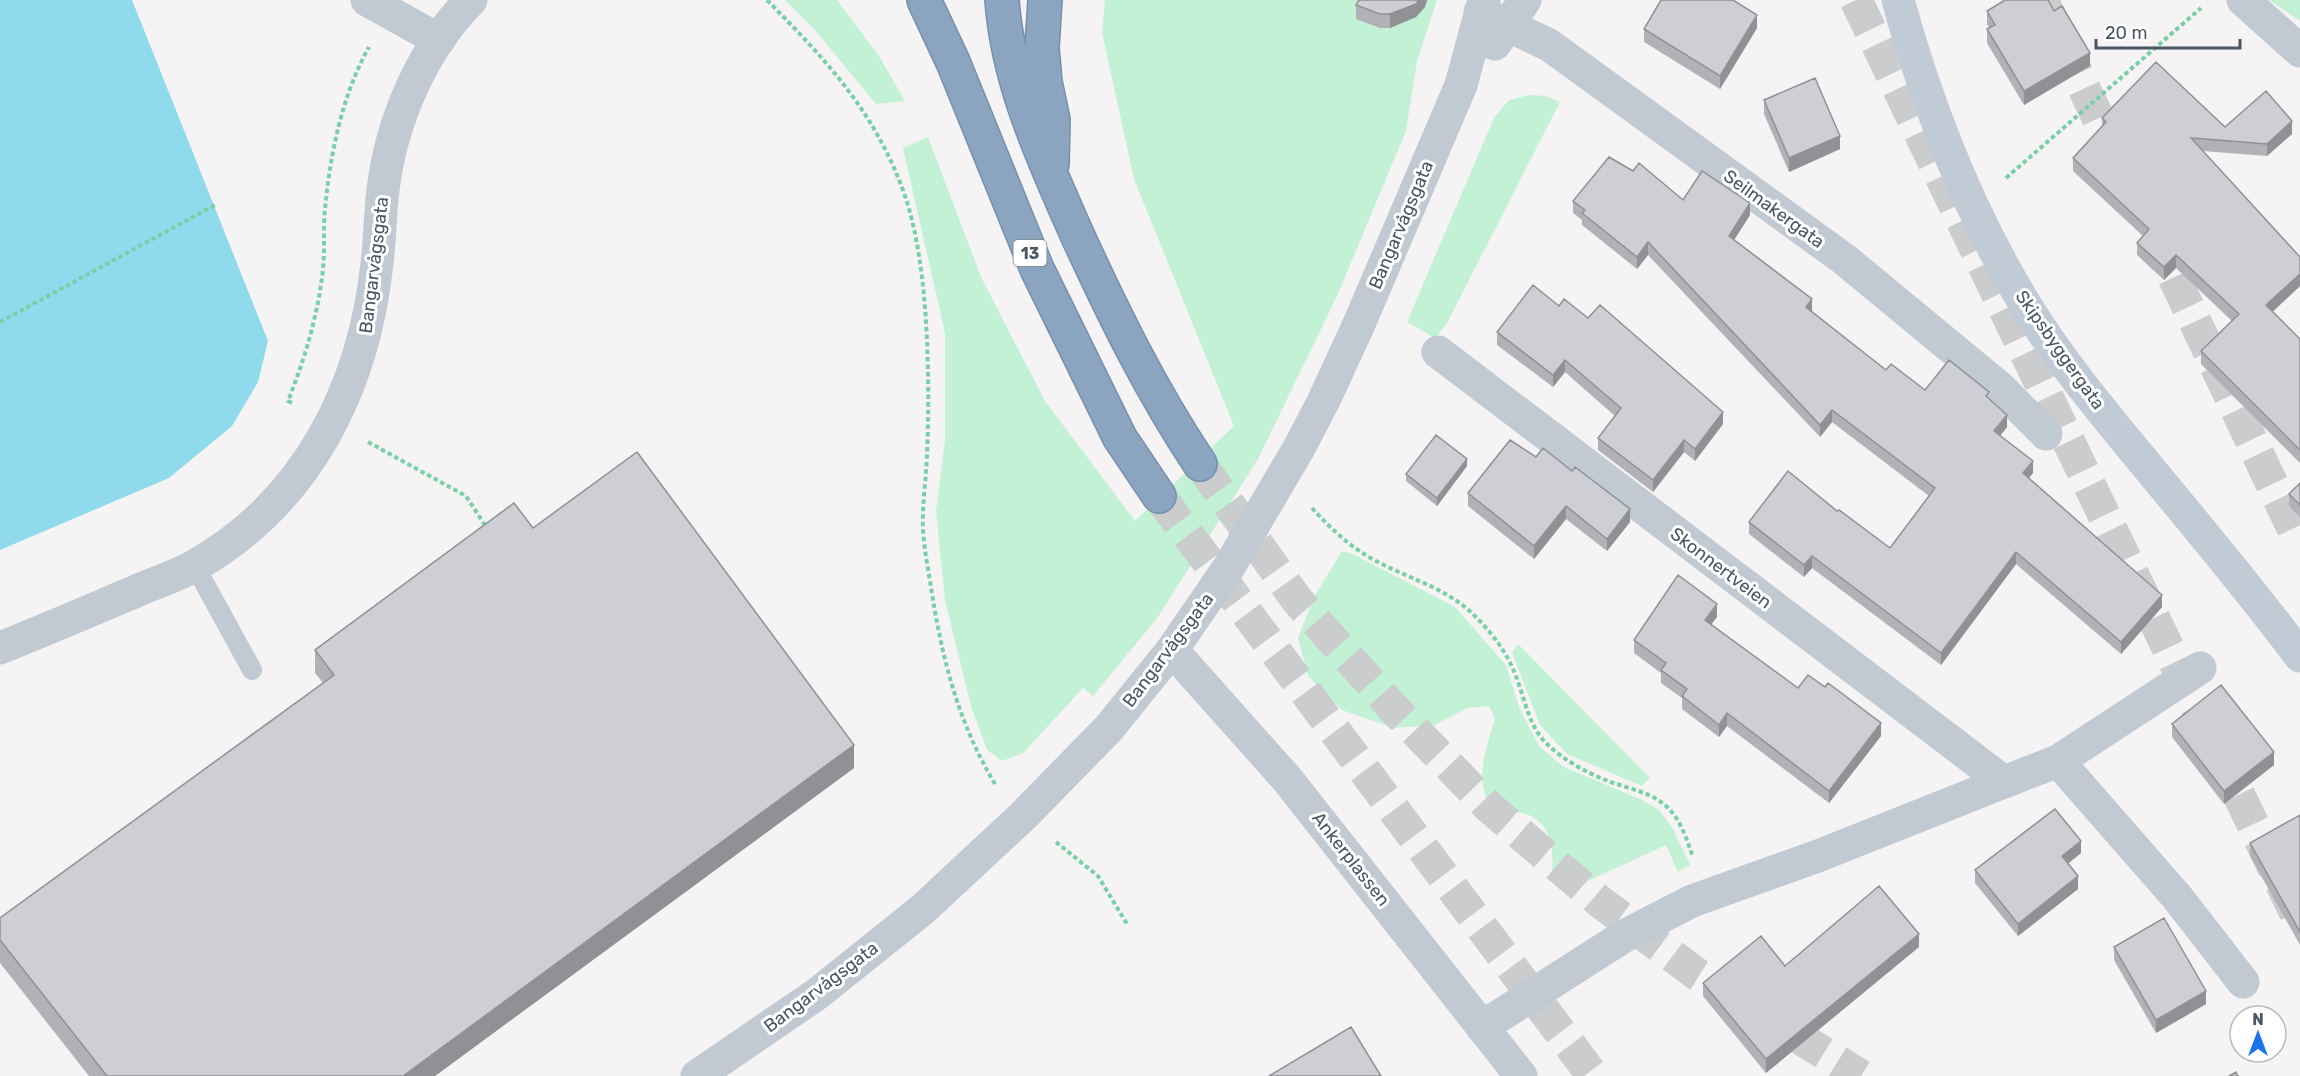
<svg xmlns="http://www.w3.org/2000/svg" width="2300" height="1076" font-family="Rubik,sans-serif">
  <rect width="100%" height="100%" fill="#f5f3f3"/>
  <path fill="#c3f1d5" d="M785,0H837L879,56L905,101L876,104L815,30Z
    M1105,0H1437L1417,61L1406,131L1337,296L1258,459L1158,617L1093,696L1083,688L1023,753L1002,761L987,750L971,706L945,600L936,511L945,440V333L903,148L928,137L981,277L1045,401L1135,521L1234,426L1134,179L1102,32Z
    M2269,0H2300V21Z
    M1529,95L1546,96L1560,102L1446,325L1435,338L1407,322L1494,118L1509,100Z
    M1342,551L1353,554L1455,607L1506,665L1519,707L1539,746L1564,767L1640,799L1659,810L1672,827L1690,865L1678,872L1666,845L1575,887L1562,885L1552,874C1553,851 1554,829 1531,816C1524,812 1501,810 1490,806C1474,777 1487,747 1495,718L1489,706L1467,708L1435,725L1393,728L1342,710L1308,676L1298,638L1314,597Z
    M1518,644L1650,778L1642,786L1567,754L1540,725L1512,653Z"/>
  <path fill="#90daee" d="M0,0H132L268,341L258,382L232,426L169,478L0,550Z"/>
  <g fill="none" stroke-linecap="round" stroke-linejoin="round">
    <path stroke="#caccce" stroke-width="33" stroke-dasharray="33 16" stroke-linecap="butt" d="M1856,0L2300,922
      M2042,0L2122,168
      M2153,233L2300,543
      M1200,464L1297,600L1395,710L1489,807L1599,901L1698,975L1861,1076
      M1159,496L1593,1076"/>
    <defs>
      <path id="highway" d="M924,0L953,62L1037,269L1120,438L1159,496
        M1002,0C1008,82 1042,155 1075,230C1112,311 1150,389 1200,464
        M1045,0L1042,48L1045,82L1053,120L1052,164"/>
    </defs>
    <use href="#highway" stroke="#7690ad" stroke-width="36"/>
    <path stroke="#7ad0a6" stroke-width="4" stroke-dasharray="4.5 3" stroke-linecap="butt" d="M767,0C827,61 878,115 906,199C929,269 930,382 927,456C926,480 922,505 923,529C924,548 928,568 931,587C942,659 958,722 995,784
      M2006,178L2201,8
      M0,322L215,205
      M292,403L288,401C305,358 318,315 323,269C325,249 323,229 325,209C330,155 342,95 369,47
      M368,442L466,496L486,527
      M1312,508C1331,529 1351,548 1378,562C1410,579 1446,588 1473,614C1489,630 1504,648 1513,669C1524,693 1527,724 1546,743C1562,759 1587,773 1608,781C1629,789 1653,792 1669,809C1682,822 1687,841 1693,857
      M1056,842L1098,876L1127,924"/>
    <path stroke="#c1cad2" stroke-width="20" d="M195,566L252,670"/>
    <path stroke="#c1cad2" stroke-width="33" d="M367,0L439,40
      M2243,0L2300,51
      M1480,12L1549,45L1844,259L1999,387L2046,434
      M1495,44L1525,0
      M1438,352L2004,782L1818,856L1692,901L1626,935L1482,1027
      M0,648C45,630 89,611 134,592C154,583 177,576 196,565C308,501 364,387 377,263C380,239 380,214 383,190C391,122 422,49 471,0
      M1172,650L1287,779L1521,1076
      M2058,761L2177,897L2243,982
      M2004,782L2058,761L2200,668
      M697,1076L817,994L923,909L1024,815L1109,728L1172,650L1229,567L1299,448L1324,400L1359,324L1461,85L1484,0"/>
    <path stroke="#c1cbd6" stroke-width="33" d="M1898,0C1928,109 1968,212 2028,309C2059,359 2097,405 2134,450C2190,518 2247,585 2300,656"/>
    <use href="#highway" stroke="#8ba5c1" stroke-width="33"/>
  </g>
  <path fill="#b0b2b7" d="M1359,0H1427L1425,7L1416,17L1390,28H1380L1356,19V5Z
    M1987,11H2054L2090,66L2024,105L1987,43V29L1989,28L1987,24Z
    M1757,28L1720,89L1644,42V29Z
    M1764,100L1840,149L1789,172L1764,114Z
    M2102,118L2225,127L2292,134L2267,156L2203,151L2300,257V286L2272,312L2300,339V463L2201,364V351L2232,321L2176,268L2164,280L2137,255V243L2143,236L2073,171V158L2102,126Z
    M1633,171L1683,200L1750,215L1734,240L1812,311L1811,312L1886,370L1925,390L1989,399L2007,427L2000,436L2033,473L2029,478L2162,607L2121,654L2016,564L1941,665L1812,568L1804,577L1749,534V522L1837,511L1890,548L1929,496L1832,422L1820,437L1648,255L1637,269L1582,225V220L1573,213V201Z
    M1559,306L1723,424L1695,461L1684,452L1653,492L1598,450V438L1615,416L1565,372L1553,387L1497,345V332Z
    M1510,440L1630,522L1607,551L1566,519L1534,559L1468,506V493Z
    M1467,466L1437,506L1406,481V474Z
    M2300,483V517L2289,506V494Z
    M533,528L854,768L435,1076H89L0,963V918L323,683L315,673V650Z
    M1717,617L1711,624L1798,688L1881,736L1829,803L1727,726L1719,737L1682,709V698L1661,683V673L1634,653V640Z
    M2172,724L2274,765L2224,804L2172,737Z
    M2300,815V945L2250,856V843Z
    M2081,853L2068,864L2078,889L2018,936L1975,883V870Z
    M1919,947L1766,1073L1703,996V983L1785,966Z
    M2114,947L2206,1004L2156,1033L2114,960Z"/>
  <path fill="#909195" d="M1419,0H1427L1425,7L1416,17L1390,28V14Z
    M1757,15V28L1720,89V76Z
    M2090,53V66L2024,105V91Z
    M2292,121V134L2267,156V144Z
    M1840,136V149L1789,172V158Z
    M1750,203V215L1729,248V236Z
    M1648,242V255L1637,269V257Z
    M2176,255V268L2164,280V267Z
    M2300,274V286L2266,318V305Z
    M1812,299V311L1806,320V307Z
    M1565,360V372L1553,387V375Z
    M1832,410V422L1820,437V425Z
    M1723,412V424L1695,461V449Z
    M2007,415V427L1994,443V431Z
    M1684,440V452L1653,492V480Z
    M1467,459V466L1437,506V498Z
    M2033,461V473L2023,485V473Z
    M1566,506V519L1534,559V546Z
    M1630,509V522L1607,551V539Z
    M2016,552V564L1941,665V653Z
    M1812,556V568L1804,577V565Z
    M2162,595V607L2121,654V642Z
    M1717,604V617L1705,633V620Z
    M1727,713V726L1719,737V725Z
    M1881,723V736L1829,803V791Z
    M854,745V768L435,1076H403Z
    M2274,752V765L2224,804V791Z
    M2081,841V853L2062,868V856Z
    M2078,876V889L2018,936V924Z
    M1919,934V947L1766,1073V1059Z
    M2206,991V1004L2156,1033V1020Z"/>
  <path fill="#cdcfd5" stroke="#909195" stroke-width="1.5" d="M1359,0H1419L1416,4L1390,14H1380L1356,5Z
    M1661,0H1733L1757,15L1720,76L1644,29Z
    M2005,0H2048L2054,11L2062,6L2090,53L2024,91L1987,29L1995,25L1987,11Z
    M2156,62L2225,127L2266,91L2292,121L2267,144L2191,138L2300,257V274L2266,305L2300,339V450L2201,351L2239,314L2176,255L2164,267L2137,243L2149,229L2073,158L2106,122L2102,118Z
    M1815,78L1840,136L1789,158L1764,100Z
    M1609,157L1633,171L1639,163L1683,200L1702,171L1750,203L1729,236L1812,299L1806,307L1886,370L1891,364L1925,390L1949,360L1989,392L1986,396L2007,415L1994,431L2033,461L2023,473L2162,595L2121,642L2016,552L1941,653L1812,556L1804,565L1749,522L1788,471L1837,511L1839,510L1890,548L1935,488L1832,410L1820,425L1648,242L1637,257L1582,213L1585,210L1573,201Z
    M1533,285L1559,306L1564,299L1588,318L1600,305L1723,412L1695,449L1684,440L1653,480L1598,438L1621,408L1565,360L1553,375L1497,332Z
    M1436,435L1467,459L1437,498L1406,474Z
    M1510,440L1536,457L1543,448L1572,471L1575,467L1630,509L1607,539L1566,506L1534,546L1468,493Z
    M637,452L854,745L403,1076H107L0,940V918L334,675L315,650L514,503L533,528Z
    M2300,483V505L2289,494Z
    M1678,575L1717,604L1705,620L1798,688L1808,675L1825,687L1828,683L1881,723L1829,791L1727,713L1719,725L1682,696L1687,689L1661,670L1666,663L1634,640Z
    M2221,685L2274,752L2224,791L2172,724Z
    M2055,809L2081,841L2062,856L2078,876L2018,924L1975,870Z
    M2300,815V932L2250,843Z
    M1879,886L1919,934L1766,1059L1703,983L1761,936L1785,966Z
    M2164,918L2206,991L2156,1020L2114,947Z
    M1351,1027L1381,1076H1269Z
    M2236,1072L2238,1076H2229Z"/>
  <g text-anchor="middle" stroke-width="6" stroke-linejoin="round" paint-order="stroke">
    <rect fill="#fff" stroke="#808990" stroke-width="1.5" x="1013.5" y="240" width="33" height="26" rx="4.5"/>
    <g font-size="16" font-weight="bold" fill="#4a5661">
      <text x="1030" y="259">13</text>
    </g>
    <g font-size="18" fill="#4a5661" stroke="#fff">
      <text transform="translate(1774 209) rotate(36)" y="6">Seilmakergata</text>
      <text transform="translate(1401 225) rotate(-67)" y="6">Bangarvågsgata</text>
      <text transform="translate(374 265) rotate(-83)" y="6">Bangarvågsgata</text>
      <text transform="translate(2060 350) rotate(55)" y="6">Skipsbyggergata</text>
      <text transform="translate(1721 568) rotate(37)" y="6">Skonnertveien</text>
      <text transform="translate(1168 650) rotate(-53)" y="6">Bangarvågsgata</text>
      <text transform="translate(1351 859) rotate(52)" y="6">Ankerplassen</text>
      <text transform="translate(821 987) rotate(-37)" y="6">Bangarvågsgata</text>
    </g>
  </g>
  <g transform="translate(2258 1034)"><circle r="28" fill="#ffffff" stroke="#b7bbc0" stroke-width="1.5"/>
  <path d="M0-4.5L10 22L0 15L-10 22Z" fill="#1a73e8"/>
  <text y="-9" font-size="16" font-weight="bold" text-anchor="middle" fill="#4a5661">N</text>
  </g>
  <path d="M2096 39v9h144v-9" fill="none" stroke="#4a5661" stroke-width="3"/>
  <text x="2105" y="39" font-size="18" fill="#4a5661" stroke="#ffffff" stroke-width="4.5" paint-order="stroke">20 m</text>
</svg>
